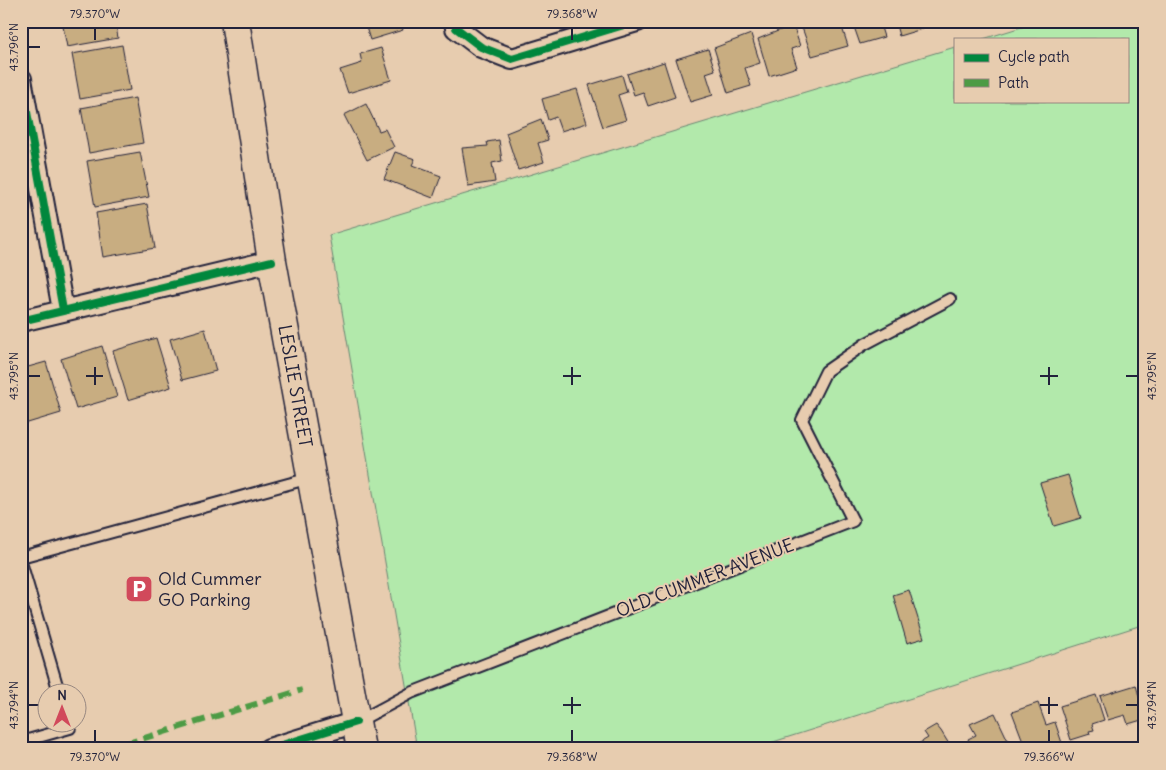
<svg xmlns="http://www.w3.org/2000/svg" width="1166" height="770" font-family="Delius,sans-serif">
  <rect width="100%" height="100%" fill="#e7ccaf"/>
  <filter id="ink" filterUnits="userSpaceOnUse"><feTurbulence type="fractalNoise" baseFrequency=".02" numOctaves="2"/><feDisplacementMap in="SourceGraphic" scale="10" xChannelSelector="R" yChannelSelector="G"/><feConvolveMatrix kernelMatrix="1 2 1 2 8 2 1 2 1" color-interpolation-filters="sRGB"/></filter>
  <g filter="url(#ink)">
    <path fill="#b2e9ab" stroke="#6a8673" d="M1041,21H1145V624L751,749H417L329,235L955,47V101H1127V39H983Z"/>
    <path fill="#c8ad81" stroke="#22223b" d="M62,21H115L118,38L67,47Z
      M364,21H400L403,30L370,40Z
      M804,21H840L848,46L812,56L800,22Z
      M852,21H879L884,37L860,44Z
      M895,21H920L922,29L899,36Z
      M793,25L800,46L791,49L797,67L769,76L758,39Z
      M751,34L760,63L745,68L751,86L728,93L714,48Z
      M122,45L130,90L80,99L72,54Z
      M381,48L391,80L348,93L340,70L362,63L360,54Z
      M708,49L715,70L706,73L713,95L690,102L676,59Z
      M664,62L675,97L648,106L643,92L634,95L627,74Z
      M622,75L627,92L618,95L626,120L603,127L589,85Z
      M577,89L587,123L561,131L556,117L548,120L542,99Z
      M135,98L143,143L89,153L81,108Z
      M366,104L379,131L385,129L394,147L367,160L344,115Z
      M541,119L548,140L538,143L544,162L518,170L506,133Z
      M499,140L502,161L492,163L495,182L468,186L462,148L488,146L487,142Z
      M140,152L149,197L95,207L87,161Z
      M395,152L415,159L412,165L441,176L433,198L384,179Z
      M147,204L155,248L103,257L96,213Z
      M205,329L216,371L182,380L170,339Z
      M156,338L171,387L128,400L113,351Z
      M102,346L117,397L76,409L61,359Z
      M46,362L61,413L21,425V369Z
      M1068,475L1081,518L1054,526L1040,483Z
      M909,590L924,638L907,643L893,595Z
      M1136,685L1145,719L1128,724L1125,715L1108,720L1100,696Z
      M1096,695L1104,720L1092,724L1094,730L1089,731L1090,734L1071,740L1060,706Z
      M1038,703L1046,725L1055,722L1062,743L1045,749H1026L1012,712Z
      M995,713L1012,749H972L968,739L976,735L970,724Z
      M936,725L941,731L952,749H921L918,744L928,738L924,732Z"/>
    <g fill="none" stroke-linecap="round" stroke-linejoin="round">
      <defs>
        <path id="service" d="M21,557L310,478
          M21,562L59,692
          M357,722L411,693L853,521L802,420L826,371L865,344L950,299
          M21,742L70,728L68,722"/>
        <path id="minor" d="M455,21L456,28L481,47L512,59L637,21
          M21,79L63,310
          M21,321L272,261
          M269,749L356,722"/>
        <path id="secondary" d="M235,21L272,261L361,749"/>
      </defs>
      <use href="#service" stroke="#22223b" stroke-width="14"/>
      <use href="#minor" stroke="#22223b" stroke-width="24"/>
      <use href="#secondary" stroke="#22223b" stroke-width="31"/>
      <use href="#service" stroke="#e7ccaf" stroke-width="10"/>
      <use href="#minor" stroke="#e7ccaf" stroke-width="20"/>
      <use href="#secondary" stroke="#e7ccaf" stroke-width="28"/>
      <path stroke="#4d9b45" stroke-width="6" stroke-dasharray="12 6" stroke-linecap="butt" d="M108,749L302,690"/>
      <defs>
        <path id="cycleway" d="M455,21L456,28L481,47L512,59L637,21
          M21,79L63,310
          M21,321L272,261
          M269,749L356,722"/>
      </defs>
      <use href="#cycleway" stroke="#e7ccaf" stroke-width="11"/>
      <use href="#cycleway" stroke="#00873e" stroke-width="8"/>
    </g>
  </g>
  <path fill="none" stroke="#22223b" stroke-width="2" d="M95,28V40M572,28V40M28,47H40M95,367V385M572,367V385M1049,367V385M28,376H40M86,376H103M563,376H581M1040,376H1058M1126,376H1138M572,697V714M1049,697V714M28,705H40M563,705H581M1040,705H1058M1126,705H1138M95,730V742M572,730V742M1049,730V742"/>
  <defs>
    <symbol id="parking-square" viewBox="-11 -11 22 22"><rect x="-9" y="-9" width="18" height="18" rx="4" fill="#d1495b" stroke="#e7ccaf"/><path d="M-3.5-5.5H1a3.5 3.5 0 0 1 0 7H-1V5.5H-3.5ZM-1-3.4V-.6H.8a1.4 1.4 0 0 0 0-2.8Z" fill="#fff"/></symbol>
  </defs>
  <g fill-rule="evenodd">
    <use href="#parking-square" x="123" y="573" width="32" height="32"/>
  </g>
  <g text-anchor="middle" stroke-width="4" stroke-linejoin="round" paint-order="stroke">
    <g font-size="18" fill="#22223b" stroke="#e7ccaf">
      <text transform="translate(295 386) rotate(80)" y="6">LESLIE STREET</text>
      <text transform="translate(705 578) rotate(-21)" y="6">OLD CUMMER AVENUE</text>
    </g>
    <g font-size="18" fill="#22223b" stroke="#e7ccaf" text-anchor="start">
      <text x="158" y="585">Old Cummer<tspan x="158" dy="21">GO Parking</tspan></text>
    </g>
  </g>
  <rect width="1166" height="770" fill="none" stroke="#e7ccaf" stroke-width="55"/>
  <rect x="954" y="38" width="175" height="65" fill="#e7ccaf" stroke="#988881"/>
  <rect x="964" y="54" width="25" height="8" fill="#00873e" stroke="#988881"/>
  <text x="998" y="62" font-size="15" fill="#22223b">Cycle path</text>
  <rect x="964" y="79" width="25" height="8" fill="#4d9b45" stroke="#988881"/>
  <text x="998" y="88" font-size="15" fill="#22223b">Path</text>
  <g transform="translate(62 708)"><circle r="24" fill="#e7ccaf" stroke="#988881"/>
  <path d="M0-4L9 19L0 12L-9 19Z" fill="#d1495b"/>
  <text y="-8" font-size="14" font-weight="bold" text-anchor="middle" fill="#22223b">N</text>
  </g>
  <rect x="28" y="28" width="1110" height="714" fill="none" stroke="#22223b" stroke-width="2"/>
  <g font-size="12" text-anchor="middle" fill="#22223b">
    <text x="95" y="18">79.370°W</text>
    <text x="572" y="18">79.368°W</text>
    <text transform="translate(14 47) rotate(-90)" y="4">43.796°N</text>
    <text transform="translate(14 376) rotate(-90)" y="4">43.795°N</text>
    <text transform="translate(1152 376) rotate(-90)" y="4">43.795°N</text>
    <text transform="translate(14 705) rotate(-90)" y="4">43.794°N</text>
    <text transform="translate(1152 705) rotate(-90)" y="4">43.794°N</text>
    <text x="95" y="761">79.370°W</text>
    <text x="572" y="761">79.368°W</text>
    <text x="1049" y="761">79.366°W</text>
  </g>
</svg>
